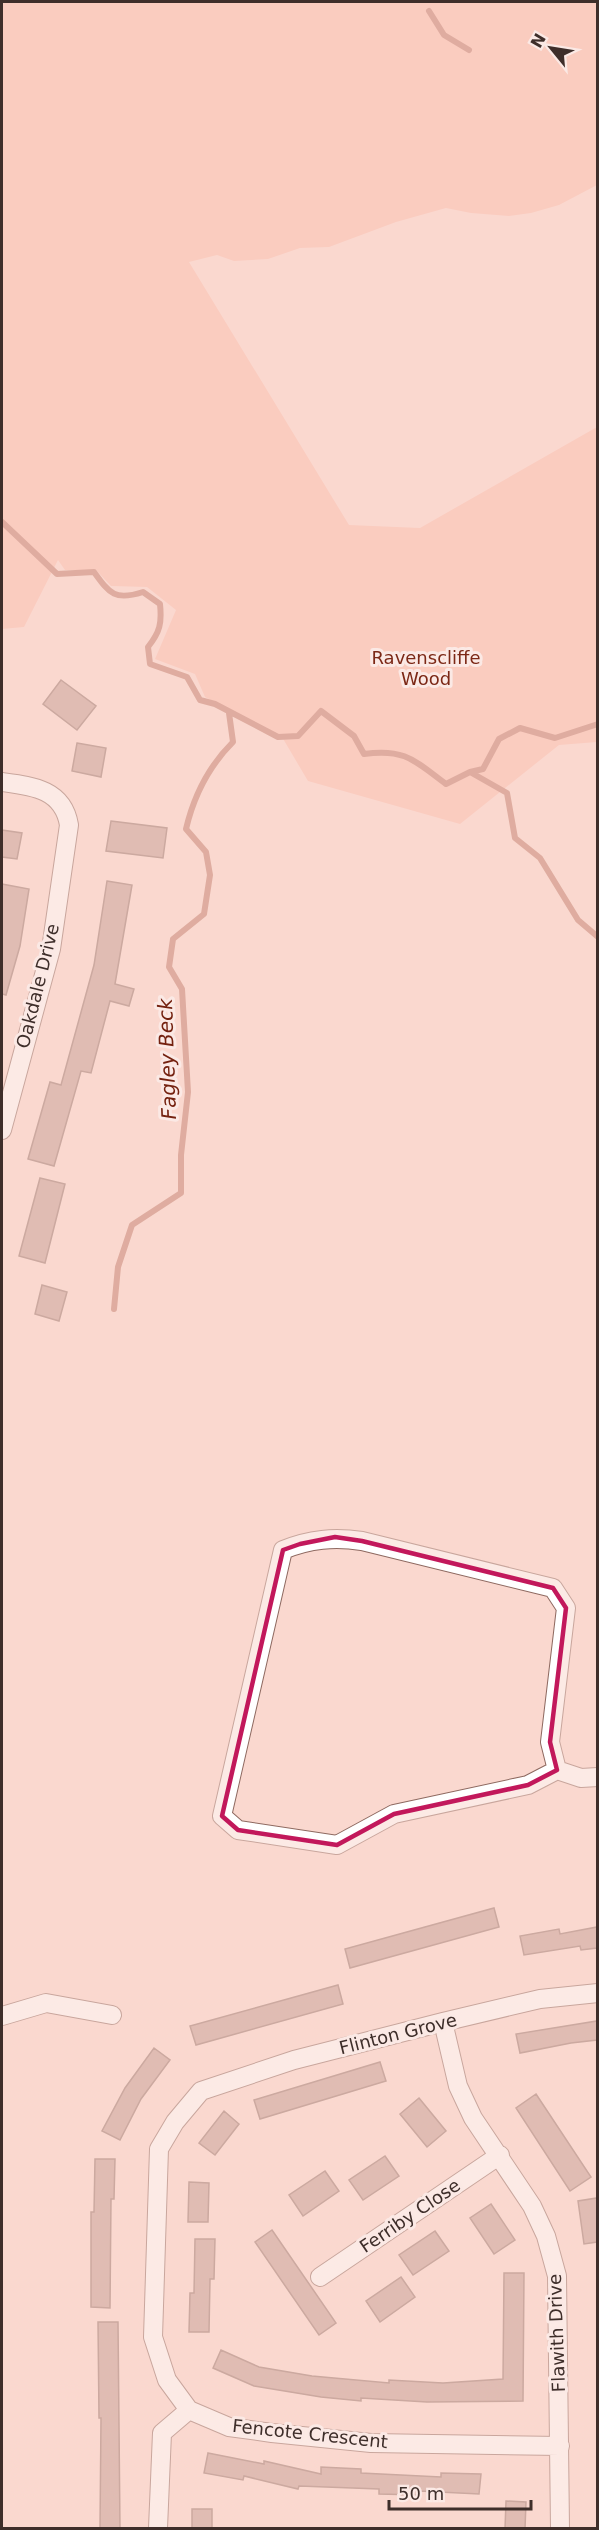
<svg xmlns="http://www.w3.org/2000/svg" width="599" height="2530" font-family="'DejaVu Sans',sans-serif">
  <rect width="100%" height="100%" fill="#fad8cf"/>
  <path fill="#fbbcac" d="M2,2H597V185L559,205L531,213L509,216L471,213L446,208L396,222L329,247L300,248L268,259L234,261L217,255L189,262L349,525L420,528L597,427V742L559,745L460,824L308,781L282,737L205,697L195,674L155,659L176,610L147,587L111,586L96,570H65L58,560L24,627L2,629Z"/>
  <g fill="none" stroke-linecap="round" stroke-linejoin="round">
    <path stroke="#be7766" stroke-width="6" d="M429,11L444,35L469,50
      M2,522L57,574L94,572C110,594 115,601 143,592L160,604C162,623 160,632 148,647L150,664L187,677L200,700L215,704L278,737L298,736L321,711L354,736L364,754C405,748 415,761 446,784L470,772L507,793L515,838L540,858L578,920L598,937
      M470,772L483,769L499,739L520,728L555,738L598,724
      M114,1309L118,1267L132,1225L181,1193V1155L188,1092L182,989L169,967L173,939L204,914L210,875L206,852L186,829C194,795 208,767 233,742L229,713"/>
  </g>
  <path fill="#c19990" stroke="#946f66" stroke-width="1.5" d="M61,680L96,706L77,730L43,704Z
    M77,743L106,748L101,777L72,771Z
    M111,821L167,828L163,858L106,851Z
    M2,830L22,833L17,859L2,857Z
    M107,881L132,885L115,984L134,989L129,1006L110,1001L91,1073L81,1071L54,1166L28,1159L50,1082L61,1085L94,965Z
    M2,884L29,889L20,946L6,995L2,994Z
    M40,1178L65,1184L45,1263L19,1256Z
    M42,1285L67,1292L59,1321L35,1314Z
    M494,1908L499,1927L350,1968L345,1949Z
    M597,1927V1948L581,1950L580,1946L524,1955L520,1936L559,1929L560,1934Z
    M338,1985L343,2004L196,2045L190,2026Z
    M597,2021V2040L571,2043L520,2053L516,2034Z
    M154,2048L170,2060L141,2099L120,2140L102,2131L125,2088Z
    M380,2062L386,2081L260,2119L254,2100Z
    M536,2094L591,2177L570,2191L516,2108Z
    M419,2098L446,2131L427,2147L400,2114Z
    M224,2111L239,2124L215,2155L199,2143Z
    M385,2156L399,2176L363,2200L349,2180Z
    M95,2159H115L114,2199H111L110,2308L91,2307V2212H94Z
    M325,2171L339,2191L303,2216L289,2195Z
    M189,2182L209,2183L208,2222H188Z
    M597,2198V2242L584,2244L578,2201Z
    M491,2204L515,2240L494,2254L470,2218Z
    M272,2230L336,2323L319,2335L255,2242Z
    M435,2231L449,2251L413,2275L399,2255Z
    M195,2239H215L214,2279H210L209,2332H189L190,2293H194Z
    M504,2273H524L523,2401L427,2402L361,2398V2401L321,2397L254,2386L213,2368L221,2350L259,2367L312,2376L389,2383V2380L443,2383L503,2379Z
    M401,2277L415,2297L380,2322L366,2301Z
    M98,2322H118L120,2529H100L101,2418H99Z
    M208,2453L264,2464V2461L321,2474V2467L361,2469V2473L441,2477V2473L481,2474L479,2494L419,2491L418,2495L379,2494V2489L299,2486L298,2489L244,2476L243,2480L204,2473Z
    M506,2501L526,2502L525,2529H505Z
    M192,2509H212V2529H192Z"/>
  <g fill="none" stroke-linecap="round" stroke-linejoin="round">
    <defs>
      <path id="street" d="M2,782C32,786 63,789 69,825L51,949L2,1130
        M557,1770L528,1785L394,1814L337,1845L238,1830L222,1816L283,1550C310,1539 334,1537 362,1541L553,1588L566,1608L550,1742L557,1770L581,1778L598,1777
        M2,2016L46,2003L112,2015
        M443,2022L458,2086L473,2118L532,2206L546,2236L557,2276L560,2528
        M320,2277L500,2155
        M560,2446L371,2443L272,2433L229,2427L189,2410L167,2380L153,2337L159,2149L175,2122L201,2091L294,2060L443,2022L540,1999L598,1993
        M158,2528L162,2433L189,2410"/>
    </defs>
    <use href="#street" stroke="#8e6960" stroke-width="20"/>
    <use href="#street" stroke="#fff" stroke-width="18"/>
  </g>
  <path d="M0 0H599V2530H0ZM335,1537L362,1541L553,1588L566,1608L550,1742L557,1770L528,1785L394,1814L337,1845L238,1830L222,1816L283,1550L300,1544Z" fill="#fad8cf" fill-opacity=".55" fill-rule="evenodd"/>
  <path fill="none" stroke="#c2185b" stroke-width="4.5" stroke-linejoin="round" d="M335,1537L362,1541L553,1588L566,1608L550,1742L557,1770L528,1785L394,1814L337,1845L238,1830L222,1816L283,1550L300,1544Z"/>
  <g text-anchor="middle" stroke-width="6" stroke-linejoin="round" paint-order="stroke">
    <g font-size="18" fill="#7c2816" stroke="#fbe9e5">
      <text x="426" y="664">Ravenscliffe<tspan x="426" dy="21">Wood</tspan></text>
    </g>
    <g font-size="18" fill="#3e2e2a" stroke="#fbe9e5">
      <text transform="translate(38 986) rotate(-76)" y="6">Oakdale Drive</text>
      <text transform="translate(398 2034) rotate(-14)" y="6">Flinton Grove</text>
      <text transform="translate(410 2216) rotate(-34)" y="6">Ferriby Close</text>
      <text transform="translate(557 2333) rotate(-92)" y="6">Flawith Drive</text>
      <text transform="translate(310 2434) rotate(6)" y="6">Fencote Crescent</text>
    </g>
    <g font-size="20" font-style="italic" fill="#74210f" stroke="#fbe9e5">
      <text transform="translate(167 1059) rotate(-92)" y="7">Fagley Beck</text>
    </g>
  </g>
  <rect width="599" height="2530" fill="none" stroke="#3e2e2a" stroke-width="6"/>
  <g transform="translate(551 48) rotate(300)" stroke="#fbe9e5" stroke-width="4.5" paint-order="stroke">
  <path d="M0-4.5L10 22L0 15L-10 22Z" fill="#3e2e2a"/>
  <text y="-9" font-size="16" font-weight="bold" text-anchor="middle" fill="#3e2e2a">N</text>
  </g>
  <path d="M389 2500v9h142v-9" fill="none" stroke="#3e2e2a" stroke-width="3"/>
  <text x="398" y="2500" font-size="18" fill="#3e2e2a" stroke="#fbe9e5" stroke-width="4.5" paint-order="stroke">50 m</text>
</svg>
